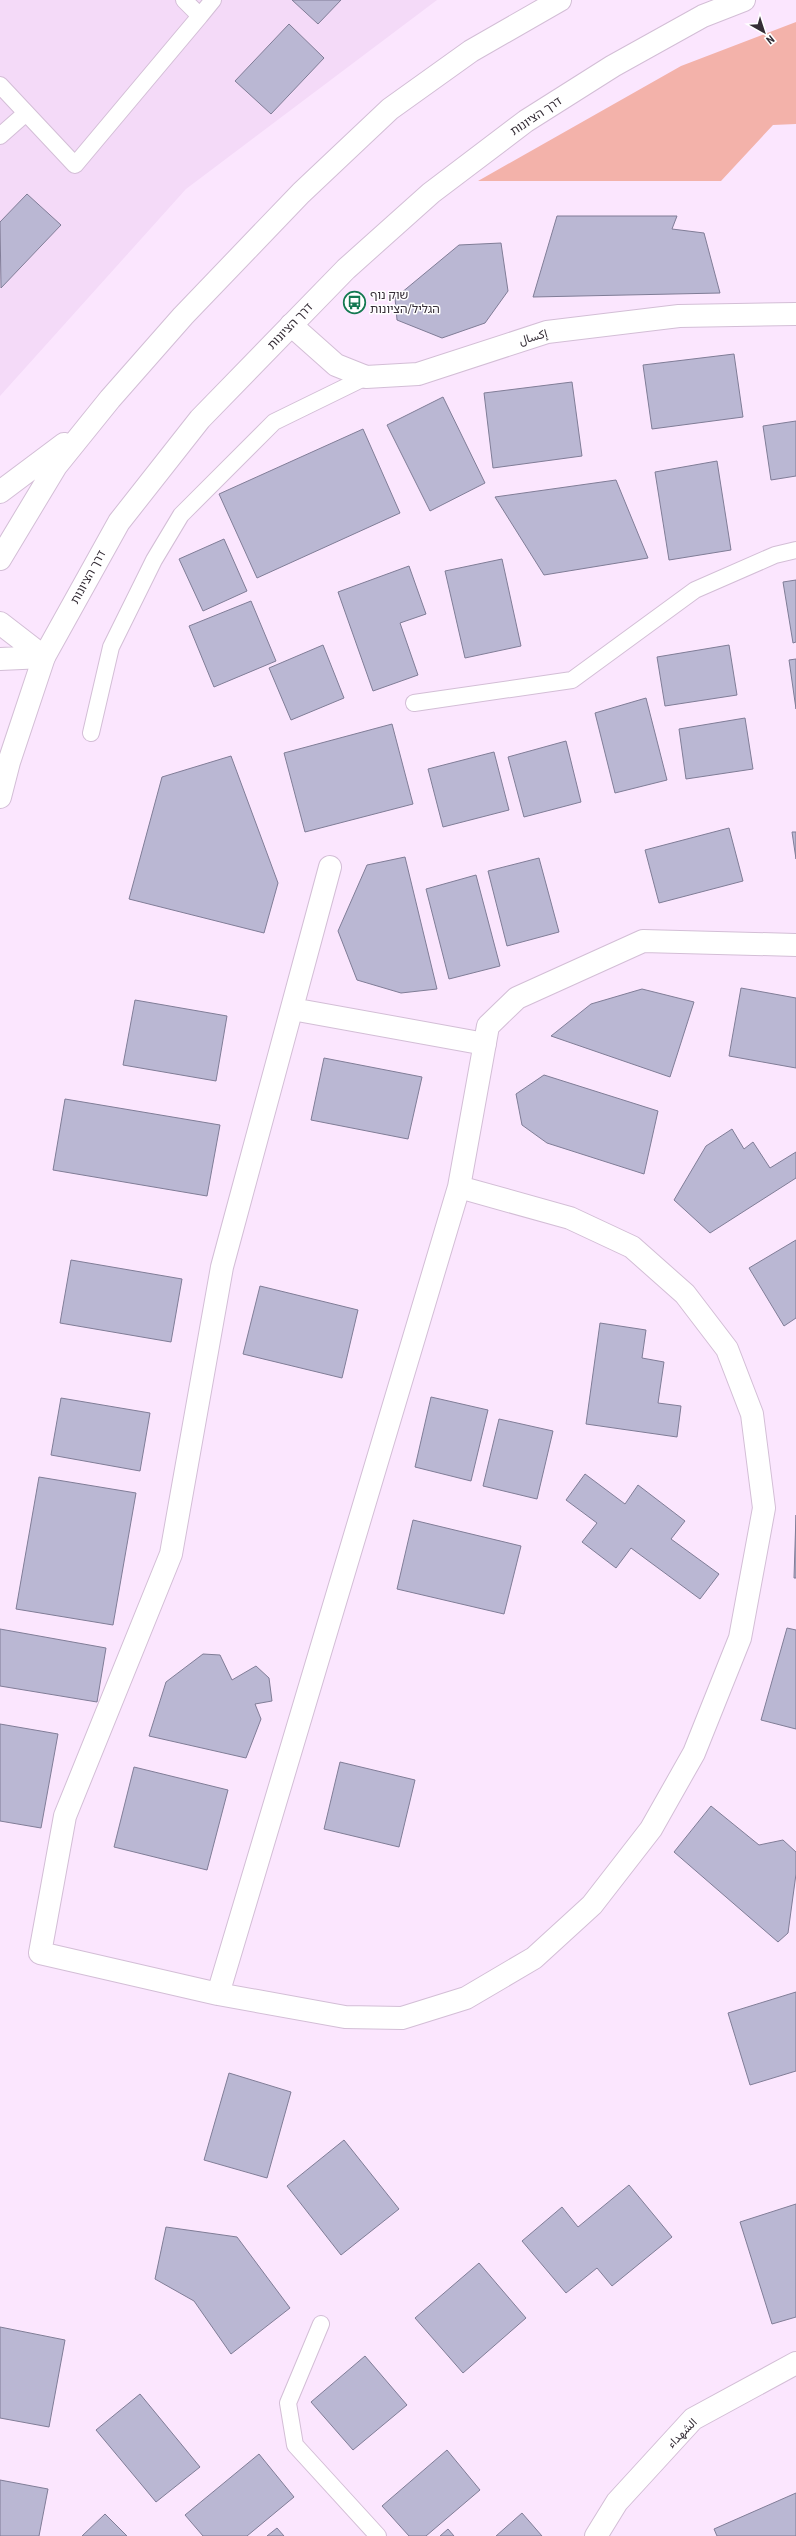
<svg xmlns="http://www.w3.org/2000/svg" width="796" height="2536" font-family="'Roboto Condensed',Vazirmatn,'Noto Sans Hebrew',sans-serif">
  <rect width="100%" height="100%" fill="#fbe6fe"/>
  <path fill="#f4daf8" d="M0,0H437L186,189L0,396Z"/>
  <path fill="#f3b2aa" d="M796,22V124L773,125L721,181H478L681,66Z"/>
  <path fill="#bab7d3" stroke="#807d97" d="M292,0H341L318,24Z
    M289,24L324,58L271,114L235,81Z
    M27,194L61,225L1,288L0,222Z
    M557,216H677L672,229L704,233L720,293L533,297Z
    M501,243L508,291L485,323L442,338L397,320L395,298L459,245Z
    M734,354L743,417L652,429L643,365Z
    M572,382L582,456L493,468L484,393Z
    M443,397L485,483L430,511L387,425Z
    M796,421V476L771,480L763,426Z
    M363,429L400,513L257,578L219,494Z
    M717,461L731,550L669,560L655,472Z
    M616,480L648,558L544,575L495,497Z
    M224,539L247,591L203,611L179,559Z
    M502,559L521,646L465,658L445,571Z
    M409,566L426,614L400,623L418,675L373,691L338,592Z
    M796,580V642L793,643L783,582Z
    M251,601L276,661L214,687L189,626Z
    M323,645L344,698L291,720L269,668Z
    M729,645L737,695L665,706L657,657Z
    M796,659V709L789,660Z
    M646,698L667,780L615,793L595,713Z
    M745,718L753,769L686,779L679,729Z
    M392,724L413,804L305,832L284,753Z
    M566,741L581,802L524,817L508,757Z
    M494,752L509,810L443,827L428,769Z
    M231,756L278,883L264,933L129,899L162,777Z
    M729,828L743,881L659,903L645,850Z
    M792,832H796V859Z
    M405,857L437,989L401,993L357,980L338,931L367,865Z
    M539,858L559,932L507,946L488,871Z
    M476,875L500,966L449,979L426,889Z
    M741,988L796,998V1068L729,1056Z
    M642,989L694,1002L670,1077L551,1036L591,1004Z
    M135,1000L227,1016L216,1081L123,1065Z
    M324,1058L422,1077L408,1139L311,1120Z
    M544,1075L658,1111L644,1174L547,1143L522,1125L516,1094Z
    M65,1099L220,1125L207,1196L53,1170Z
    M732,1129L744,1149L753,1142L770,1168L796,1152V1178L710,1233L674,1200L706,1146Z
    M796,1240V1318L784,1326L749,1268Z
    M71,1260L182,1279L171,1342L60,1323Z
    M260,1286L358,1310L342,1378L243,1354Z
    M600,1323L646,1330L642,1358L664,1362L658,1403L681,1406L677,1437L586,1424Z
    M431,1397L488,1410L471,1481L415,1467Z
    M61,1398L150,1413L140,1471L51,1455Z
    M499,1419L553,1431L537,1499L483,1486Z
    M585,1474L625,1504L638,1485L685,1521L671,1539L719,1574L700,1599L631,1548L616,1568L582,1542L597,1523L566,1500Z
    M39,1477L136,1493L113,1625L16,1609Z
    M796,1515V1578H794Z
    M413,1520L521,1546L504,1614L397,1589Z
    M787,1628L796,1630V1729L761,1720Z
    M0,1629L106,1648L97,1702L0,1686Z
    M203,1654L220,1655L232,1680L256,1666L269,1678L272,1701L255,1704L261,1719L246,1758L149,1736L166,1682Z
    M0,1724L58,1734L41,1828L0,1821Z
    M340,1762L415,1780L399,1847L324,1829Z
    M134,1767L228,1790L207,1870L114,1847Z
    M711,1806L759,1845L783,1840L796,1852V1874L788,1933L778,1942L674,1852Z
    M796,1992V2071L750,2085L728,2013Z
    M229,2073L291,2092L267,2178L204,2160Z
    M344,2140L399,2209L341,2255L287,2186Z
    M629,2185L672,2237L612,2286L597,2268L566,2293L522,2241L562,2207L578,2227Z
    M796,2204V2317L772,2324L740,2222Z
    M166,2227L237,2237L290,2308L231,2354L194,2301L155,2279Z
    M479,2263L526,2318L463,2373L415,2318Z
    M0,2327L65,2340L49,2427L0,2418Z
    M365,2356L407,2405L353,2450L311,2402Z
    M140,2394L200,2467L156,2502L96,2430Z
    M447,2450L480,2490L426,2536H409L382,2506Z
    M259,2454L294,2497L247,2536H203L185,2515Z
    M0,2480L48,2489L39,2536H0Z
    M796,2493V2536H717L714,2529Z
    M522,2513L542,2536H496Z
    M105,2514L127,2536H82Z
    M277,2528L284,2536H267Z
    M448,2529L454,2536H440Z"/>
  <g fill="none" stroke-linecap="round" stroke-linejoin="round">
    <defs>
      <path id="service" d="M200,16L213,0
        M0,85L75,165L200,16L184,0
        M0,136L26,113
        M414,703L572,680L695,590L775,555L796,550
        M91,733L111,647L154,560L181,515L274,422L366,377
        M321,2324L288,2403L295,2445L378,2536"/>
      <path id="minor" d="M291,325L336,365L366,377L418,374L547,332L679,316L796,314
        M330,867L222,1267L171,1554L65,1816L40,1953L218,1994L345,2017L402,2018L466,1998L534,1958L592,1905L651,1829L694,1753L740,1638L764,1508L752,1414L727,1349L685,1294L632,1247L570,1218L459,1187
        M292,1009L485,1044
        M218,1994L459,1187L488,1026L517,998L643,941L796,945"/>
      <path id="tertiary" d="M596,2536L617,2502L693,2419L796,2363"/>
      <path id="secondary" d="M0,623L44,657
        M0,659L44,657"/>
      <path id="trunk" d="M0,492L64,444
        M0,559L56,466L110,399L183,316L301,193L390,109L471,51L560,0
        M0,797L9,762L44,657L119,522L200,419L346,269L431,193L526,121L613,66L703,16L744,0"/>
    </defs>
    <use href="#service" stroke="#d3bed6" stroke-width="18"/>
    <use href="#minor" stroke="#d3bed6" stroke-width="24"/>
    <use href="#tertiary" stroke="#d3bed6" stroke-width="24"/>
    <use href="#secondary" stroke="#d3bed6" stroke-width="24"/>
    <use href="#trunk" stroke="#d3bed6" stroke-width="24"/>
    <use href="#service" stroke="#fff" stroke-width="16"/>
    <use href="#minor" stroke="#fff" stroke-width="22"/>
    <use href="#tertiary" stroke="#fff" stroke-width="22"/>
    <use href="#secondary" stroke="#fff" stroke-width="22"/>
    <use href="#trunk" stroke="#fff" stroke-width="22"/>
  </g>
  <defs>
    <symbol id="bus-ring" viewBox="-11 -11 22 22"><circle r="9.5" fill="#fff" stroke="#147951" stroke-width="1.5"/><path d="M-5-6H5V4H4V6H2V4H-2V6H-4V4H-5ZM-3.5-4V0h7V-4ZM-3.5 1.2v1.5H-2V1.2ZM2 1.2v1.5H3.5V1.2Z" fill="#147951"/></symbol>
  </defs>
  <g fill-rule="evenodd">
    <use href="#bus-ring" x="342" y="290" width="25" height="25"/>
  </g>
  <g text-anchor="middle" stroke-width="3" stroke-linejoin="round" paint-order="stroke">
    <g font-size="12" fill="#352d36" stroke="#fff">
      <text transform="translate(536 116) rotate(-34)" y="4">דרך הציונות</text>
      <text transform="translate(290 326) rotate(-46)" y="4">דרך הציונות</text>
      <text transform="translate(533 337) rotate(-16)" y="4">إكسال</text>
      <text transform="translate(88 577) rotate(-61)" y="4">דרך הציונות</text>
      <text transform="translate(682 2433) rotate(-45)" y="4">الشهداء</text>
    </g>
    <g font-size="12" fill="#352d36" stroke="#fff" text-anchor="start">
      <text x="370" y="299">שוק נוף<tspan x="370" dy="14">הגליל/הציונות</tspan></text>
    </g>
  </g>
  <g transform="translate(764 32) rotate(141)" stroke="#ffffff" stroke-width="3" paint-order="stroke">
  <path d="M0-3L7 15L0 10L-7 15Z" fill="#352d36"/>
  <text y="-6" font-size="11" font-weight="bold" text-anchor="middle" fill="#352d36">N</text>
  </g>
</svg>
